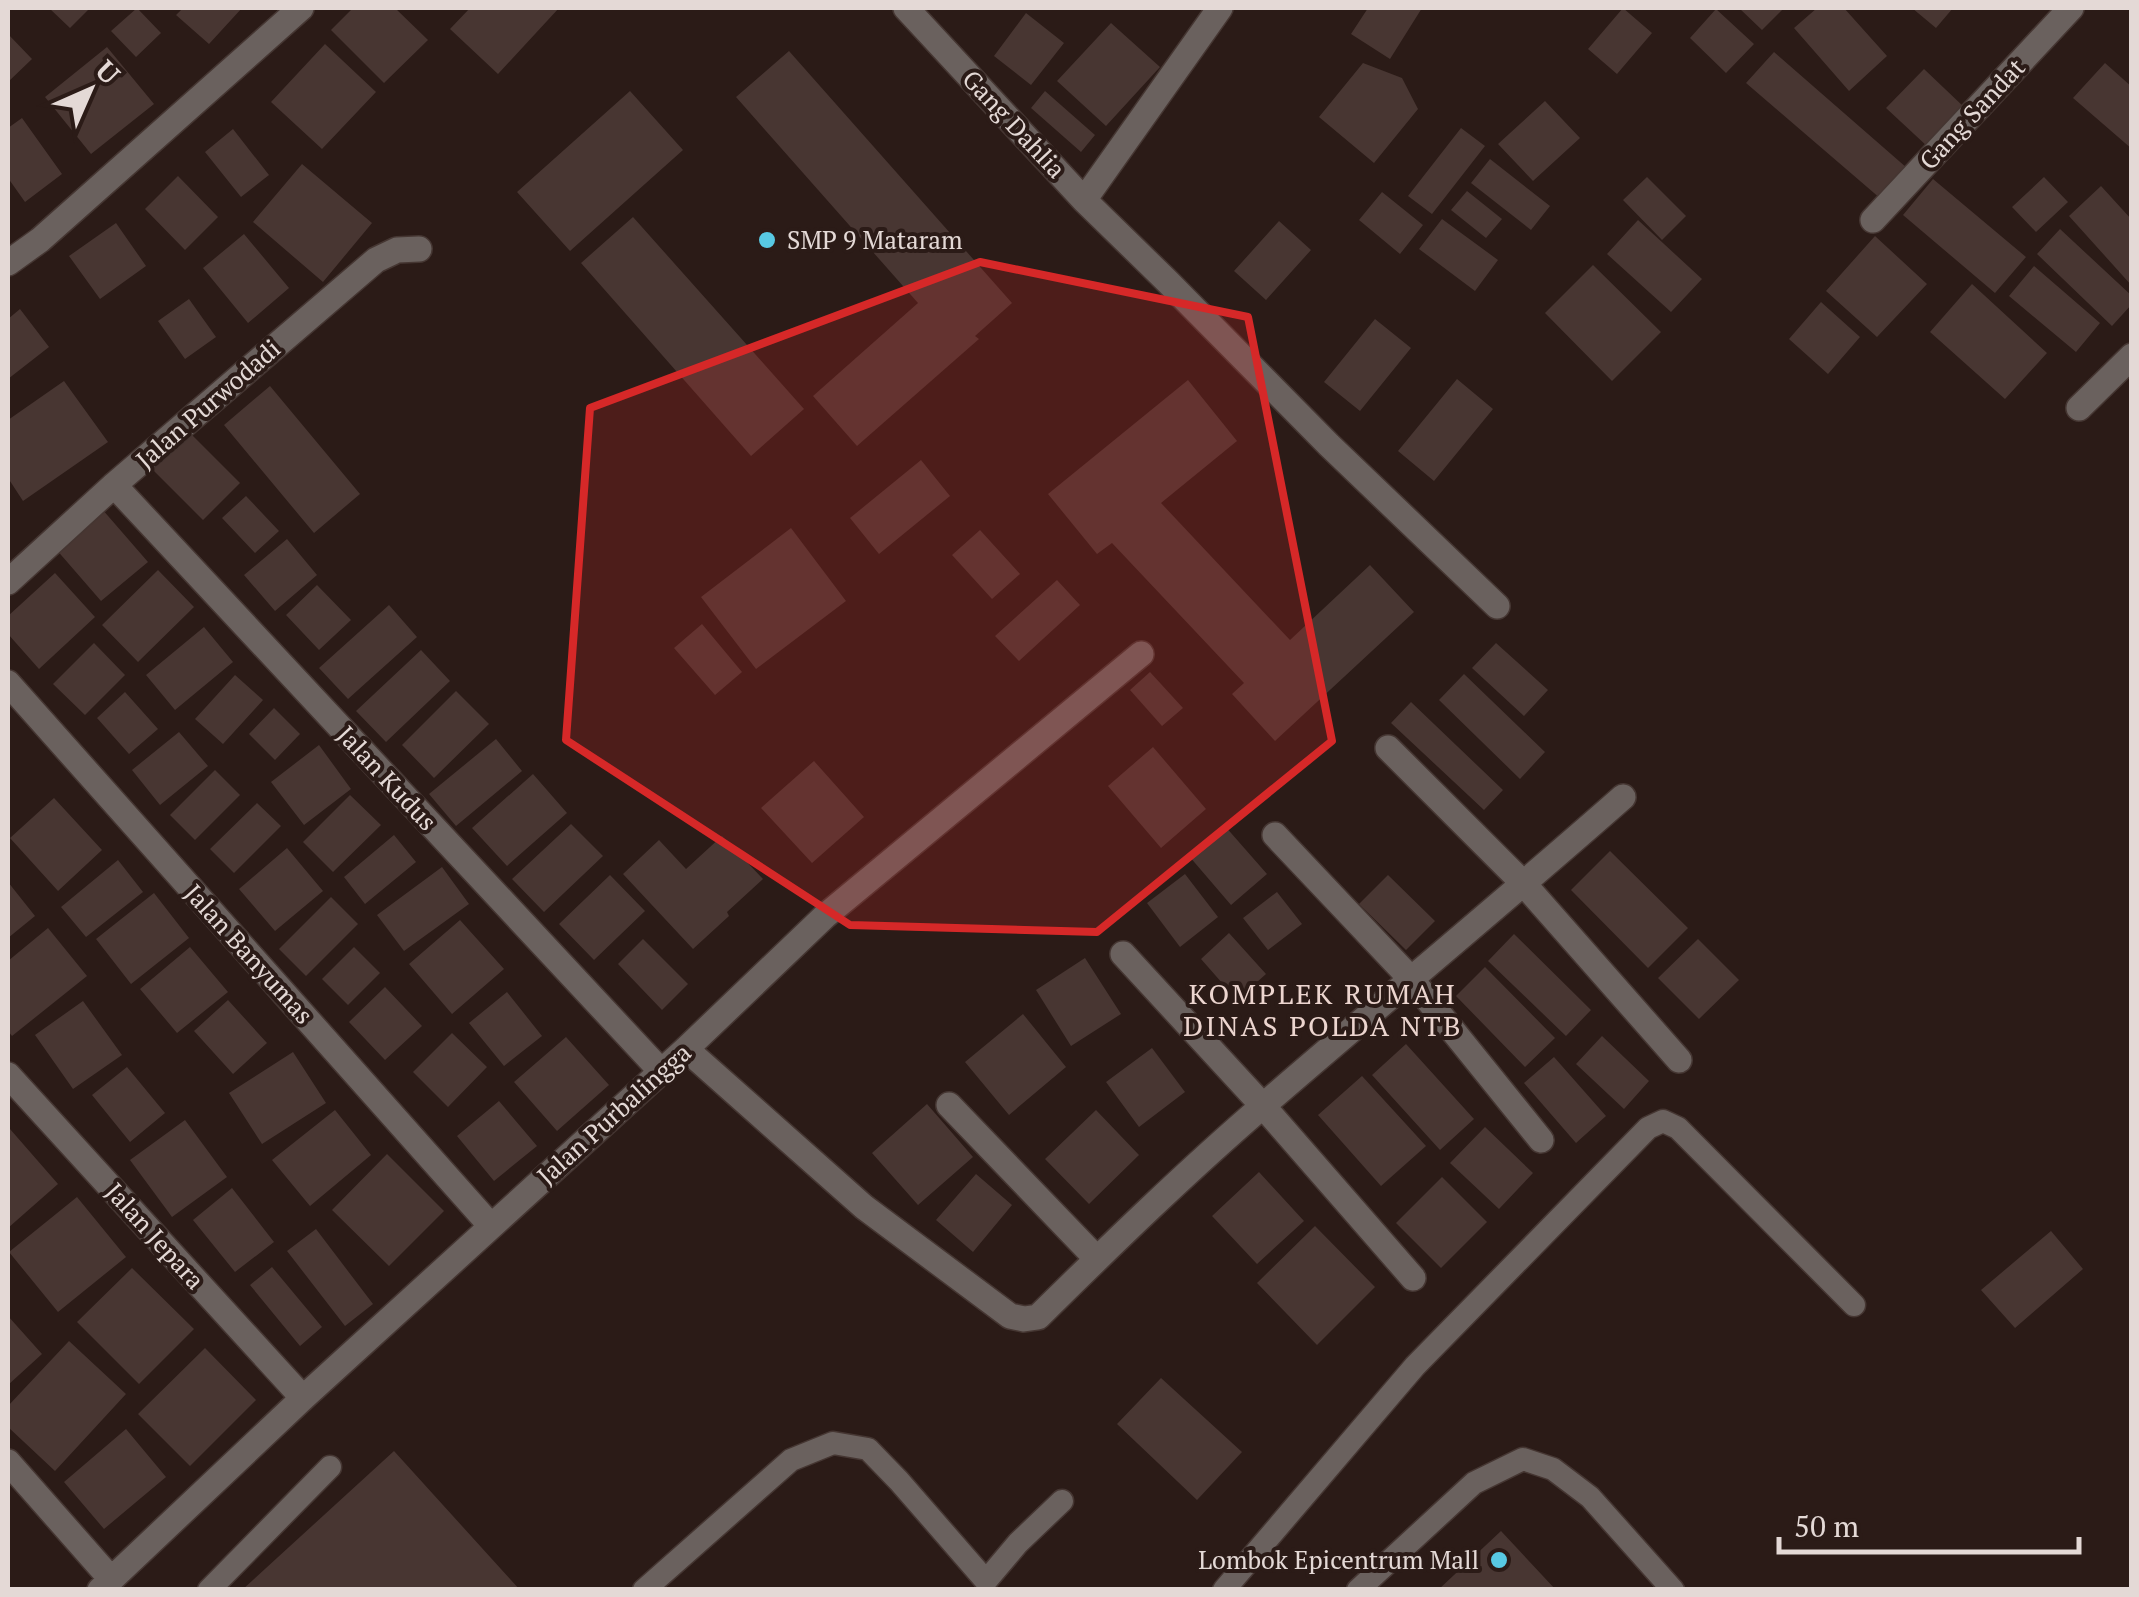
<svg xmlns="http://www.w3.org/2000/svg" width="2139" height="1597" font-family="'PT Serif',serif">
  <rect width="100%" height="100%" fill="#2b1b17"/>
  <path fill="#483632" d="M49,8H90L70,28Z
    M137,8L161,33L136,57L111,31Z
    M183,8H242L209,44L176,15Z
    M353,8H395L428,40L384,83L331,30Z
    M470,8H559L498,74L450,29Z
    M1368,8H1422L1390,59L1351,34Z
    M1623,8L1652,33L1617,74L1588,49Z
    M1739,8H1784L1762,30Z
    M1817,8H1844L1887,56L1849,91L1794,28Z
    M1912,8H1953L1936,28Z
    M1716,9L1754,44L1726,73L1690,38Z
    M1026,13L1064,43L1031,85L994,56Z
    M1111,23L1160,67L1106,126L1057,81Z
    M8,34L32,59L8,82Z
    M325,44L376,92L322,149L271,102Z
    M107,47L154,104L91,154L45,97Z
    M789,51L1012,303L975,336L979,339L857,446L813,396L918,303L736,97Z
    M1774,52L1907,168L1881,199L1746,83Z
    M1363,63L1402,78L1418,109L1374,163L1319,117Z
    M2105,63L2132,87V149L2073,98Z
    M1924,69L1965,108L1928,147L1886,108Z
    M630,91L683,150L570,251L517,192Z
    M1045,91L1095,135L1081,152L1031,108Z
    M1545,101L1580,138L1533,181L1498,144Z
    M22,118L62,174L25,202L8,178V128Z
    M1461,128L1485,146L1432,214L1408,196Z
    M233,129L269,175L241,197L205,152Z
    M1490,159L1550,206L1531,230L1471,183Z
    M302,164L372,223L323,282L253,222Z
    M178,176L218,217L185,250L145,209Z
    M1647,177L1686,216L1662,240L1623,200Z
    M2044,177L2068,202L2036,232L2012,207Z
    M1933,179L2026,257L1995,293L1903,215Z
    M2101,186L2132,220V286L2069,216Z
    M1467,191L1502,219L1486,238L1451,210Z
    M1382,192L1423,225L1400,254L1359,220Z
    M633,217L804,409L751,456L581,263Z
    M1442,219L1498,260L1475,291L1419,249Z
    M1638,220L1702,279L1671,312L1607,254Z
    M1279,221L1311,250L1266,300L1234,271Z
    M116,223L146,266L100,299L69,256Z
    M2060,229L2132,296V304L2112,326L2037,254Z
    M244,234L289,288L248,323L203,268Z
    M1875,236L1927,284L1877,337L1826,291Z
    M1593,265L1661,332L1612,381L1545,313Z
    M2034,266L2100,323L2076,352L2009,296Z
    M1972,284L2047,353L2005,399L1930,332Z
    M189,299L216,337L185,359L158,321Z
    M1821,302L1860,337L1828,374L1789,339Z
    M20,309L49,347L8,379V319Z
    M1375,319L1411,348L1360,411L1324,382Z
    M1457,379L1493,409L1434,481L1398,451Z
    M1188,380L1237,441L1161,503L1290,640L1370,565L1414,612L1275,741L1232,694L1244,683L1112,543L1097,554L1048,494Z
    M64,381L108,442L23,501L8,478V420Z
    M270,386L360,494L314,533L224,425Z
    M184,427L240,483L203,520L147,464Z
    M921,460L950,496L879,554L850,518Z
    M246,496L279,531L255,553L222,518Z
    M102,509L148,562L101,601L55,548Z
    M791,528L846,601L756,669L701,597Z
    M980,530L1020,574L992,599L952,555Z
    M287,539L317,575L275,611L244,575Z
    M158,570L194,607L138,662L102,625Z
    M55,573L95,617L39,669L8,634V616Z
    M1057,580L1080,605L1019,661L995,636Z
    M317,585L351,620L319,650L286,615Z
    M389,605L417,637L348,699L319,668Z
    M702,624L742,672L715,695L674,648Z
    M204,627L233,662L175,710L146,675Z
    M94,643L125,675L85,715L53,684Z
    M1496,643L1548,690L1524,716L1472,668Z
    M421,650L450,681L386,742L356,711Z
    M1150,672L1183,708L1162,726L1130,690Z
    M1464,674L1545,752L1520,779L1439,700Z
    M235,675L263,700L223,744L195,719Z
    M456,691L489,724L434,778L402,745Z
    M125,692L158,729L129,754L97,718Z
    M1411,702L1503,790L1484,810L1391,723Z
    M274,708L300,734L275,760L249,734Z
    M179,732L208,766L160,805L132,770Z
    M496,739L522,771L456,826L429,794Z
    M319,745L351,789L304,825L271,782Z
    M1153,747L1206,809L1161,848L1108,786Z
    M814,761L864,817L812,863L761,808Z
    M215,770L240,795L195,840L170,815Z
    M533,774L567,813L507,866L472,828Z
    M350,795L381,825L333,872L303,842Z
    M54,798L102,850L58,891L10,838Z
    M257,803L281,826L234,873L210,849Z
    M571,824L603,856L544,912L512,879Z
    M1224,825L1267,874L1231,905L1189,856Z
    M394,835L416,862L365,904L344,877Z
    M722,836L763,879L727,912L729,916L693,949L623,874L659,840L686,869Z
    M287,848L323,891L275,931L239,889Z
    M1610,851L1688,928L1648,968L1571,890Z
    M118,860L143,892L86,937L61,907Z
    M442,867L469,904L404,951L377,915Z
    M1185,874L1218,917L1180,947L1147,903Z
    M610,875L645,911L594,960L559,924Z
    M1388,875L1435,921L1406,950L1359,904Z
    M8,882L35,916L8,938Z
    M1277,892L1302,924L1268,950L1243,918Z
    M154,893L189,938L131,984L96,939Z
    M331,897L358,924L306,976L279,949Z
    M460,920L504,969L452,1014L409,964Z
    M48,928L87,976L12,1036L8,1031V961Z
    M1229,933L1266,974L1237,1000L1201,959Z
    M1514,934L1591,1010L1566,1036L1488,961Z
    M643,939L688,984L662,1010L618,964Z
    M1698,939L1739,980L1699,1019L1658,978Z
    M190,947L228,992L177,1033L140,989Z
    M354,947L380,973L348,1005L322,979Z
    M1085,958L1121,1014L1071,1046L1036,990Z
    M1485,967L1555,1038L1525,1067L1456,996Z
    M385,987L422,1026L385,1060L349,1022Z
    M507,992L542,1036L504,1066L469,1023Z
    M228,1000L267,1043L233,1074L194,1031Z
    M83,1001L122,1055L73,1089L35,1035Z
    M1023,1014L1066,1067L1009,1115L965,1062Z
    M452,1033L487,1067L448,1107L413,1072Z
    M1602,1036L1649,1081L1624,1109L1576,1064Z
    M566,1037L609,1085L557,1131L514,1082Z
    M1406,1044L1474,1119L1440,1150L1372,1075Z
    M1152,1048L1185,1092L1139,1127L1106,1082Z
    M293,1052L326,1103L262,1144L229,1093Z
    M1554,1057L1606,1116L1576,1143L1524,1083Z
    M127,1067L165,1113L130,1142L92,1095Z
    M1362,1076L1426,1146L1381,1186L1318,1115Z
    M499,1101L537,1146L494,1181L457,1136Z
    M927,1104L973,1157L918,1205L872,1153Z
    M335,1110L371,1155L310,1206L272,1160Z
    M1096,1110L1139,1155L1089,1204L1045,1159Z
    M185,1120L227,1177L172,1217L130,1160Z
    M1485,1127L1533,1173L1499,1209L1450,1163Z
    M10,1129L58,1184L8,1228V1131Z
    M387,1154L444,1211L389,1266L332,1210Z
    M1259,1172L1304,1221L1257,1264L1212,1216Z
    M976,1174L1012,1205L973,1252L936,1220Z
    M1442,1177L1487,1222L1441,1268L1396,1223Z
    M232,1188L274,1242L235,1272L193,1220Z
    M77,1197L126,1257L58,1312L9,1252Z
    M1315,1226L1375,1287L1317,1345L1257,1283Z
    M316,1229L373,1304L345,1326L287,1251Z
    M2051,1231L2083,1269L2015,1328L1981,1290Z
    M272,1267L322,1327L300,1346L250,1285Z
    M132,1268L194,1329L139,1384L77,1322Z
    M8,1316L42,1354L8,1385Z
    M69,1341L126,1394L55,1471L8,1427V1406Z
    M205,1348L256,1400L190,1466L138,1414Z
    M1161,1378L1242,1452L1197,1500L1117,1424Z
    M126,1429L166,1477L104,1529L64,1482Z
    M394,1451L520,1590H242Z
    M1501,1531L1556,1590H1438Z"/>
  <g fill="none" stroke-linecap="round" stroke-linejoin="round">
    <defs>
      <path id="lane" d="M209,1590L330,1467
        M644,1590L791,1460L833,1443L868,1449L899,1481L986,1581L1018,1543L1062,1501
        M1224,1590L1415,1366L1648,1128L1663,1121L1678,1128L1854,1305
        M1358,1590L1474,1483L1523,1459L1553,1469L1590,1497L1673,1590"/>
      <path id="street" d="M906,8L1084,200L1220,8
        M1084,200L1167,281L1329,445L1497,606
        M1873,220L2071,8
        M8,263L40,240L301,8
        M2079,408L2132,356
        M114,485L660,1070
        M8,582L114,485L376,260L397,250L419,249
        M8,683L491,1226
        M1388,748L1524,884L1679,1060
        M1275,835L1412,980L1541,1140
        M1123,954L1263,1106L1413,1278
        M686,1049L864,1207L1010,1316L1024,1319L1038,1317C1112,1244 1187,1171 1265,1104C1384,1001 1505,901 1623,797
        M8,1075L303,1398
        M949,1105L1097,1259
        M8,1462L111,1579
        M100,1590L303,1398L686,1049L825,916L1141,654"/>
    </defs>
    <use href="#lane" stroke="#453632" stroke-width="25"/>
    <use href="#street" stroke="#453632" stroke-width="28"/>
    <use href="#lane" stroke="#6a615e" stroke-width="22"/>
    <use href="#street" stroke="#6a615e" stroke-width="25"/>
  </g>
  <path fill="#d62828" fill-opacity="0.2" stroke="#d62828" stroke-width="8" stroke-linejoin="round" d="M980,262L1248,317L1332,741L1097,932L850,925L566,740L590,408Z"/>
  <g fill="#58c9e3" stroke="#2b1b17" stroke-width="4">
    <circle cx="767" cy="240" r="10"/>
    <circle cx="1499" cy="1560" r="10"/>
  </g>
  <g text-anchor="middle" stroke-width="8" stroke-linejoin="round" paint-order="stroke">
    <g font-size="25" fill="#e4d9d6" stroke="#2b1b17">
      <text transform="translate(1972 114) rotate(-47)" y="9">Gang Sandat</text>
      <text transform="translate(1014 124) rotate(47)" y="9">Gang Dahlia</text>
      <text transform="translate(208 404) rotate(-41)" y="9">Jalan Purwodadi</text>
      <text transform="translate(387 778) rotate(47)" y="9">Jalan Kudus</text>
      <text transform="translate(249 954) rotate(48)" y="9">Jalan Banyumas</text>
      <text transform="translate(614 1114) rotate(-42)" y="9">Jalan Purbalingga</text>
      <text transform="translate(155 1236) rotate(48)" y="9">Jalan Jepara</text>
    </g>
    <g font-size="25" fill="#e4d9d6" stroke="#2b1b17" text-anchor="start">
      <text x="787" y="249">SMP 9 Mataram</text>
      <text x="1479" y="1569" text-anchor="end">Lombok Epicentrum Mall</text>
    </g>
    <g font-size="28" letter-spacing="2.5" fill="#ecd5cf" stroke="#2b1b17">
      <text x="1323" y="1004">KOMPLEK RUMAH<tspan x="1323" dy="32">DINAS POLDA NTB</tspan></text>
    </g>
  </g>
  <rect width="2139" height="1597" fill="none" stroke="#e4d9d6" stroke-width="20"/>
  <g transform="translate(90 90) rotate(45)" stroke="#2b1b17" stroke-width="8" paint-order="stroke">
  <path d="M0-8L18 38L0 25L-18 38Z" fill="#e4d9d6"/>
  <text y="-15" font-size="28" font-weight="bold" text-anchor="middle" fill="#e4d9d6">U</text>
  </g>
  <path d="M1779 1537v15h300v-15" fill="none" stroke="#e4d9d6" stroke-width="5"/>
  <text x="1794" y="1537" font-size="30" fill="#e4d9d6" stroke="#2b1b17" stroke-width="8" paint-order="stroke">50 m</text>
</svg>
